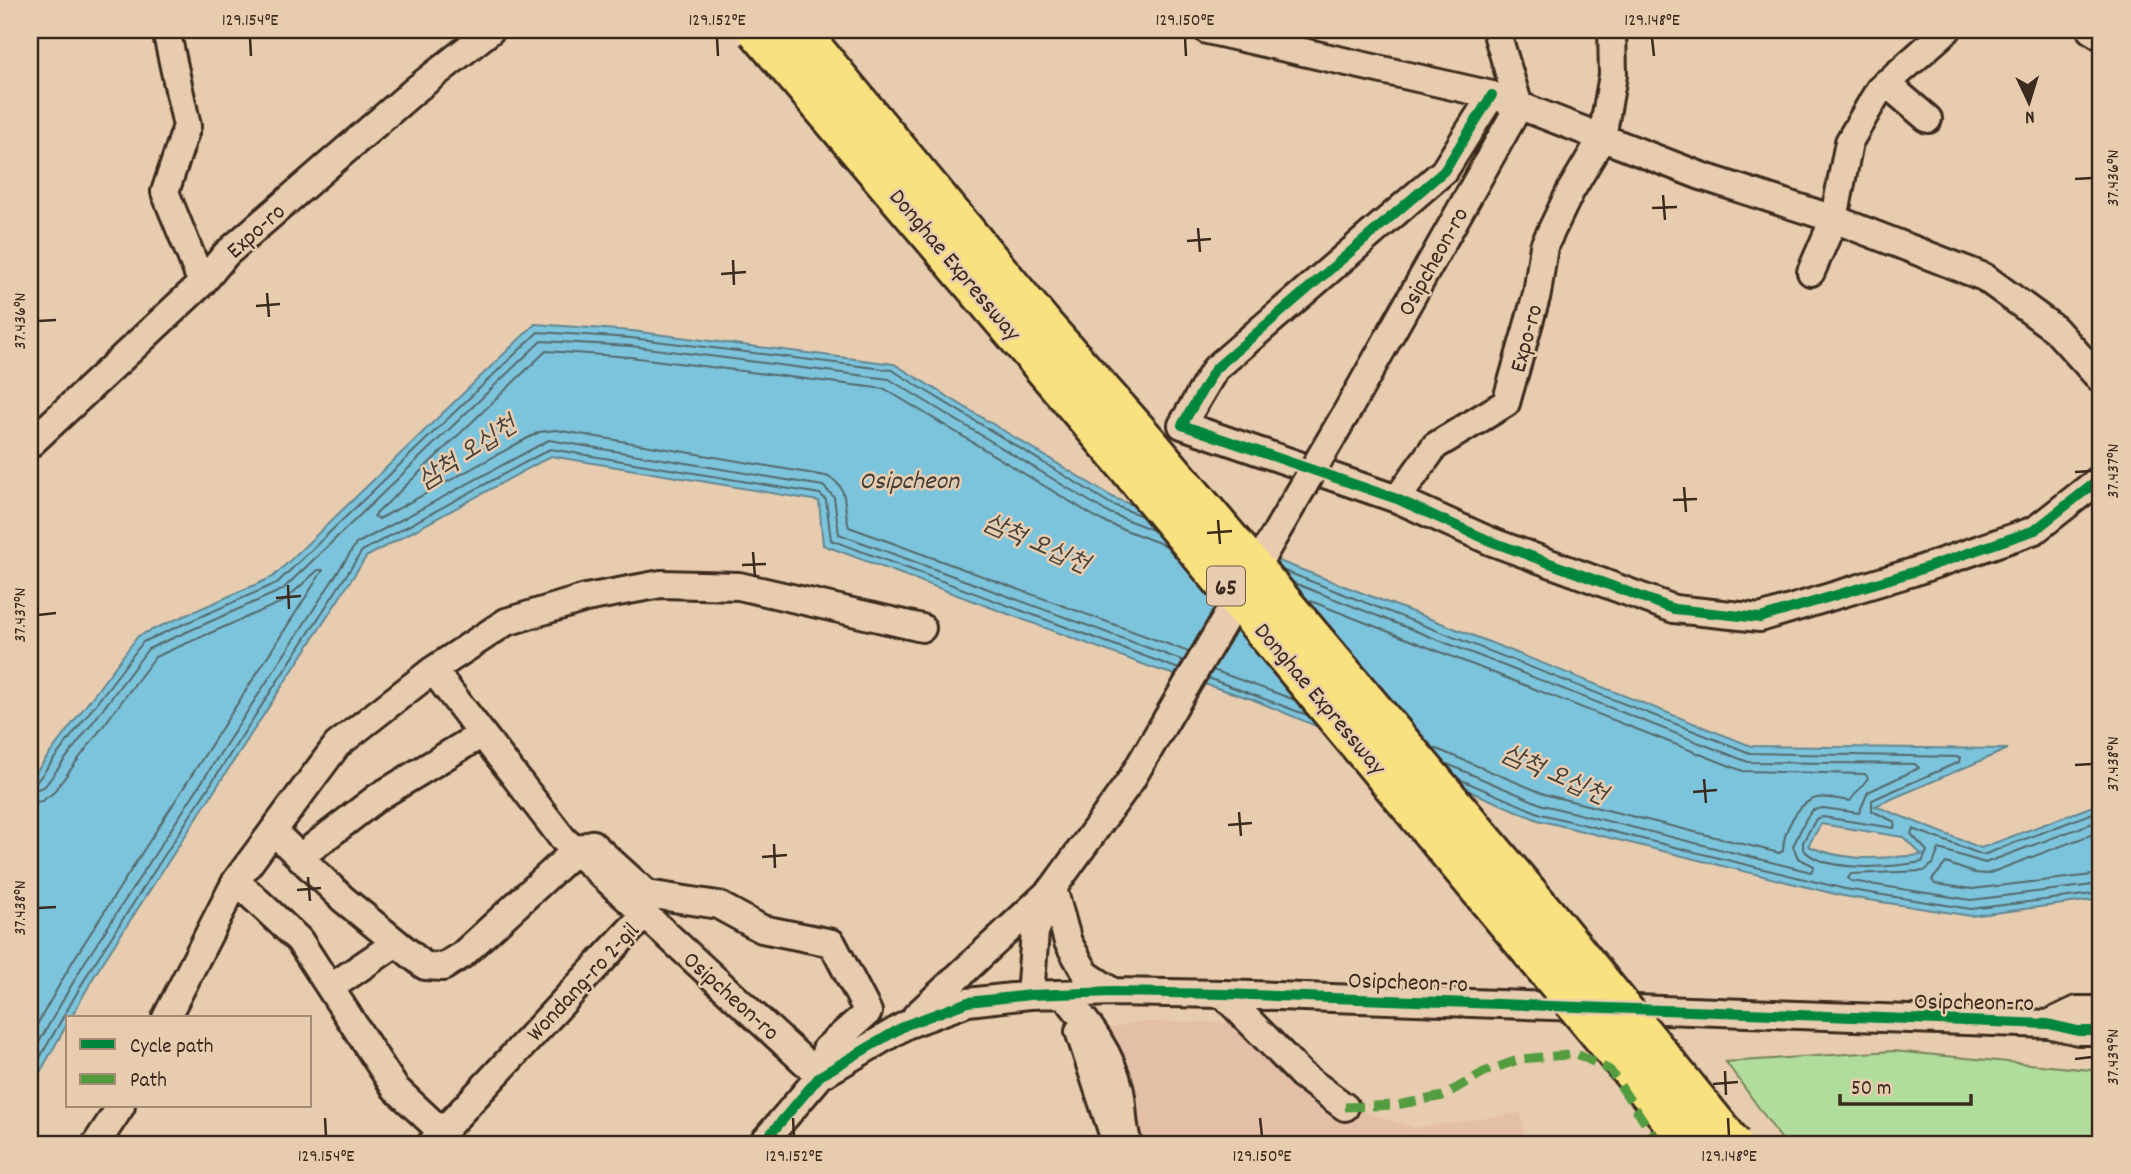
<svg xmlns="http://www.w3.org/2000/svg" width="2131" height="1174" font-family="Dekko,'Poor Story',sans-serif">
  <rect width="100%" height="100%" fill="#e8ccaf"/>
  <filter id="ink" filterUnits="userSpaceOnUse"><feTurbulence type="fractalNoise" baseFrequency=".0143" numOctaves="2"/><feDisplacementMap in="SourceGraphic" scale="14" xChannelSelector="R" yChannelSelector="G"/><feConvolveMatrix kernelMatrix="1 2 1 2 8 2 1 2 1" color-interpolation-filters="sRGB"/></filter>
  <g filter="url(#ink)">
    <path fill="#e3bfa7" d="M1136,1022H1229L1245,1026L1305,1092L1414,1128L1521,1113L1525,1144H1109L1098,1032Z"/>
    <path fill="#b0dd9b" stroke="#76845c" stroke-width="2" d="M1893,1051L2101,1071V1144H1785L1726,1062Z"/>
    <path fill="#7cc4dc" stroke="#628690" stroke-width="2" fill-rule="evenodd" d="M535,324L632,331L894,364L1114,498L1441,623L1751,746L2008,749L1875,806L1981,848L2101,803V899L1971,916L1843,896L1538,820L1252,699L1153,668L823,545L819,501L551,456L366,557L96,973L30,1090V780L138,636L273,577ZM1821,824L1903,837L1922,855C1879,858 1849,863 1808,846Z"/>
    <g fill="none" stroke-linecap="round" stroke-linejoin="round">
      <path stroke="#55686a" stroke-width="2" d="M1167,546L1102,521L885,389L630,357L546,351L374,516L379,519L539,432L556,430L826,476C851,486 842,507 849,527L1189,652
        M1282,570L1750,753L1960,757L1959,762L1872,800V811L1895,822L1894,828L1823,817L1816,819L1803,842V849C1824,874 1892,867 1922,862L1927,851L1911,834L1913,829L1983,855L2101,810
        M1294,583L1748,762L1915,764L1919,768L1868,792L1859,813L1823,808L1813,810L1807,817L1793,846L1798,858L1814,866L1811,872L1543,805L1447,764
        M1308,600L1743,771L1865,774L1868,778L1850,801C1839,800 1827,796 1817,798C1797,802 1783,832 1783,851L1779,853L1547,795L1432,747
        M1213,670L1295,700
        M1208,678L1307,715
        M1459,779L1541,814L1845,889L1971,909L2101,893
        M30,783L38,780L143,642L277,583L538,332L631,338L892,370L1111,504L1142,516
        M30,792L45,786L148,649L282,590L541,341L631,346L889,379L1107,512L1153,530
        M30,803L42,801L53,793L155,657L284,601L318,570H323L74,959L30,1037
        M2101,820L1985,863L1939,849L1933,864L1924,871L1851,874L1848,878L1851,881L1971,900L2101,884
        M2101,831L1987,874L1974,873L1946,863L1932,880L1935,884L1972,889L2101,874
        M30,1058L83,965L356,544L549,440L823,486L834,497L839,534L1184,661
        M30,1075L90,970L362,551L550,449L820,494L826,500L831,540L1179,669"/>
      <defs>
        <path id="minor" d="M166,30L187,126L165,192L202,283
          M1207,30L1492,95L1701,176L1834,219L1984,277L2055,329L2101,380
          M1496,30L1519,106
          M2091,30L2101,36
          M1886,83L1928,119
          M1492,95L1444,171L1215,369L1182,425L1397,499L1490,541L1674,609L1760,618L1913,572L2035,530L2101,478
          M1811,272L1834,219L1849,142L1879,90L1947,30
          M1345,415L1519,106
          M30,444L202,283L226,254L415,90L491,30
          M1397,499L1435,446L1506,403L1537,294L1544,246L1570,192L1602,138L1613,75L1612,30
          M433,670L563,839L820,1076
          M273,831L343,899L425,966L443,967L462,955L575,851L592,844L647,894L718,905L762,929L832,943L868,1012L826,1049L820,1076
          M300,857L378,797L482,734
          M236,881L299,940L395,1088L442,1132
          M330,988L396,943
          M1064,994C1088,1024 1111,1052 1120,1091C1124,1110 1121,1123 1128,1144
          M1223,994L1302,1075L1345,1107
          M1030,995L1035,932L1053,888L1131,780
          M916,1016L1053,888L1068,942L1086,974L1113,992
          M166,1018L236,881L337,745L433,670L506,622L586,598L661,584L739,586L922,628
          M2048,1024L2077,1010H2101
          M1079,1031L1113,1134
          M96,1144L121,1106
          M431,1144L644,915
          M762,1144L820,1076L906,1025L968,1002L1030,995L1113,992L1223,994L2048,1024L2078,1031H2101"/>
      </defs>
      <use href="#minor" stroke="#3b2a1e" stroke-width="32"/>
      <use href="#minor" stroke="#e8ccaf" stroke-width="26"/>
      <defs>
        <path id="minor-bridge" d="M1131,780L1345,415"/>
        <path id="highway-bridge" d="M757,30L1113,449L1692,1144
          M798,30L1044,326L1147,442L1548,917L1732,1144"/>
      </defs>
      <use href="#minor-bridge" stroke="#3b2a1e" stroke-width="32" stroke-linecap="butt"/>
      <use href="#highway-bridge" stroke="#3b2a1e" stroke-width="44" stroke-linecap="butt"/>
      <use href="#minor-bridge" stroke="#e8ccaf" stroke-width="26"/>
      <use href="#highway-bridge" stroke="#fae180" stroke-width="38"/>
      <path stroke="#529c3f" stroke-width="9" stroke-dasharray="18 9" stroke-linecap="butt" d="M1345,1107L1397,1105L1443,1096L1484,1072L1521,1059L1577,1054L1610,1070L1659,1144"/>
      <defs>
        <path id="cycleway" d="M1492,95L1444,171L1215,369L1182,425L1397,499L1490,541L1674,609L1760,618L1913,572L2035,530L2101,478
          M762,1144L820,1076L906,1025L968,1002L1030,995L1113,992L1223,994L2048,1024L2078,1031H2101"/>
      </defs>
      <use href="#cycleway" stroke="#e8ccaf" stroke-width="15"/>
      <use href="#cycleway" stroke="#00873e" stroke-width="10"/>
    </g>
  </g>
  <path fill="none" stroke="#3b2a1e" stroke-width="2.5" d="M250,38L251,56M717,38L718,56M1185,38L1186,56M1652,38L1654,56M2075,179L2092,178M1663,195L1665,220M1652,208L1677,207M1198,228L1200,252M1187,241L1211,239M733,260L734,285M721,274L746,272M267,293L269,317M256,306L280,304M38,321L56,320M2075,472L2092,471M1684,487L1686,512M1673,500L1697,499M1218,520L1220,544M1207,533L1232,531M753,552L755,577M742,565L766,564M288,585L289,609M276,598L301,596M38,615L56,613M2075,765L2092,764M1704,779L1706,803M1693,792L1717,790M1239,812L1241,836M1228,825L1252,823M774,844L775,868M762,857L787,855M308,877L310,901M297,890L321,888M38,908L56,907M2075,1059L2092,1057M1725,1071L1726,1095M1713,1084L1738,1082M325,1118L326,1136M793,1118L794,1136M1260,1118L1262,1136M1728,1118L1729,1136"/>
  <g text-anchor="middle" stroke-width="5" stroke-linejoin="round" paint-order="stroke">
    <rect fill="#e8ccaf" stroke="#6f5b4a" stroke-width="2" x="1207" y="566.5" width="38" height="39" rx="5"/>
    <g font-size="23" font-weight="bold" fill="#3b2a1e">
      <text x="1226" y="594">65</text>
    </g>
    <g font-size="24" fill="#3b2a1e" stroke="#e8ccaf">
      <text transform="translate(255 230) rotate(-42)" y="8">Expo-ro</text>
      <text transform="translate(1432 261) rotate(-61)" y="8">Osipcheon-ro</text>
      <text transform="translate(956 264) rotate(50)" y="8">Donghae Expressway</text>
      <text transform="translate(1525 338) rotate(-75)" y="8">Expo-ro</text>
      <text transform="translate(1321 698) rotate(50)" y="8">Donghae Expressway</text>
      <text transform="translate(582 981) rotate(-47)" y="8">Wondang-ro 2-gil</text>
      <text transform="translate(1408 981) rotate(2)" y="8">Osipcheon-ro</text>
      <text transform="translate(732 995) rotate(42)" y="8">Osipcheon-ro</text>
      <text transform="translate(1974 1001) rotate(1)" y="8">Osipcheon-ro</text>
    </g>
    <g font-size="26" font-style="italic" fill="#45413a" stroke="#e8ccaf">
      <text transform="translate(466 450) rotate(-33)" y="9">삼척 오십천</text>
      <text x="909" y="488">Osipcheon</text>
      <text transform="translate(1038 541) rotate(24)" y="9">삼척 오십천</text>
      <text transform="translate(1556 772) rotate(24)" y="9">삼척 오십천</text>
    </g>
  </g>
  <rect width="2131" height="1174" fill="none" stroke="#e8ccaf" stroke-width="77"/>
  <rect x="66" y="1016" width="245" height="91" fill="#e8ccaf" stroke="#a38b75" stroke-width="2"/>
  <rect x="80" y="1039" width="35" height="10" fill="#00873e" stroke="#a38b75" stroke-width="2"/>
  <text x="130" y="1052" font-size="21" fill="#3b2a1e">Cycle path</text>
  <rect x="80" y="1074" width="35" height="10" fill="#529c3f" stroke="#a38b75" stroke-width="2"/>
  <text x="130" y="1086" font-size="21" fill="#3b2a1e">Path</text>
  <g transform="translate(2029 102) rotate(176)" stroke="#e8ccaf" stroke-width="5" paint-order="stroke">
  <path d="M0-5L12 26L0 18L-12 26Z" fill="#3b2a1e"/>
  <text y="-10" font-size="19" font-weight="bold" text-anchor="middle" fill="#3b2a1e">N</text>
  </g>
  <path d="M1840 1094v10h131v-10" fill="none" stroke="#3b2a1e" stroke-width="3.5"/>
  <text x="1851" y="1094" font-size="21" fill="#3b2a1e" stroke="#e8ccaf" stroke-width="5" paint-order="stroke">50 m</text>
  <rect x="38" y="38" width="2054" height="1098" fill="none" stroke="#3b2a1e" stroke-width="2.5"/>
  <g font-size="18" text-anchor="middle" fill="#3b2a1e">
    <text x="250" y="25">129.154°E</text>
    <text x="717" y="25">129.152°E</text>
    <text x="1185" y="25">129.150°E</text>
    <text x="1652" y="25">129.148°E</text>
    <text transform="translate(2112 178) rotate(-90)" y="6">37.436°N</text>
    <text transform="translate(19 321) rotate(-90)" y="6">37.436°N</text>
    <text transform="translate(2112 471) rotate(-90)" y="6">37.437°N</text>
    <text transform="translate(19 615) rotate(-90)" y="6">37.437°N</text>
    <text transform="translate(2112 764) rotate(-90)" y="6">37.438°N</text>
    <text transform="translate(19 908) rotate(-90)" y="6">37.438°N</text>
    <text transform="translate(2112 1057) rotate(-90)" y="6">37.439°N</text>
    <text x="326" y="1161">129.154°E</text>
    <text x="794" y="1161">129.152°E</text>
    <text x="1262" y="1161">129.150°E</text>
    <text x="1729" y="1161">129.148°E</text>
  </g>
</svg>
